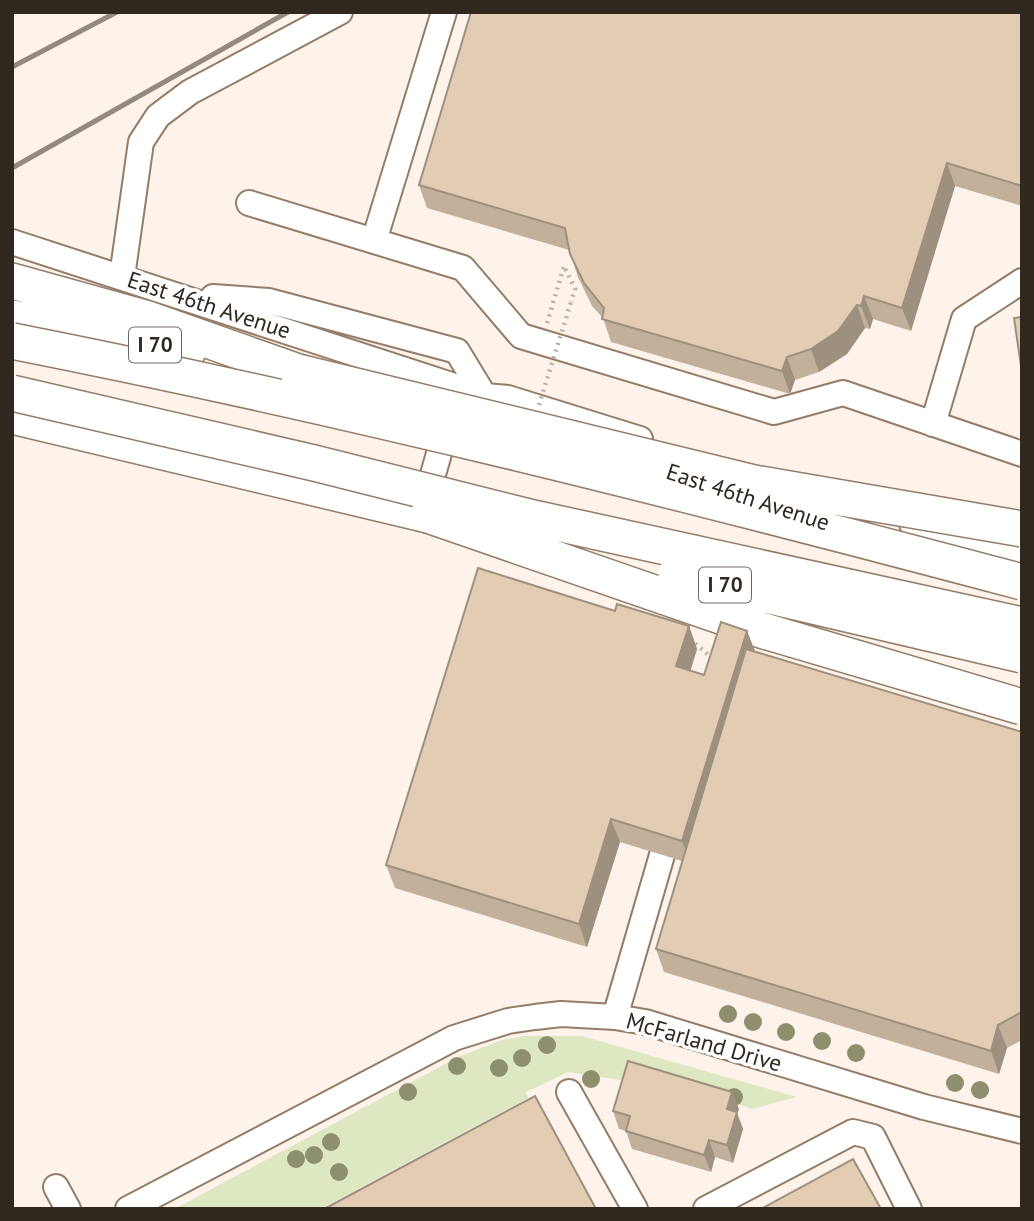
<svg xmlns="http://www.w3.org/2000/svg" width="1034" height="1221" font-family="'PT Sans',sans-serif">
  <rect width="100%" height="100%" fill="#fdf3ea"/>
  <path fill="#dde7c1" d="M524,1036H582L797,1097L752,1109L632,1069L627,1081L568,1072L526,1092L528,1098L320,1209H174L460,1056L502,1040Z"/>
  <g fill="none" stroke-linecap="round" stroke-linejoin="round">
    <defs>
      <path id="minor" d="M249,203L463,268L521,336L774,412L843,393L1022,454
        M374,241L444,12
        M12,242L485,396L508,398L640,439
        M122,277L141,142L158,116L190,92L340,12
        M213,297L269,301L457,351L488,402
        M933,424L964,319L1022,281
        M430,485L448,422
        M912,524L1022,557
        M615,1017L662,855
        M569,1092L635,1209
        M56,1187L68,1209
        M128,1209L454,1038L508,1021L535,1017L561,1014L615,1017L645,1022L924,1107L1022,1131
        M706,1209L853,1132L873,1137L909,1209"/>
      <path id="highway" d="M12,281L145,318L298,372
        M12,318L188,351
        M12,416L428,515"/>
    </defs>
    <use href="#minor" stroke="#937d68" stroke-width="28"/>
    <use href="#highway" stroke="#937d68" stroke-width="38"/>
    <path stroke="#b9afa6" stroke-width="4.5" stroke-dasharray="2 5" stroke-linecap="butt" d="M547,323L564,266L575,289L571,302"/>
    <use href="#minor" stroke="#fff" stroke-width="24"/>
    <use href="#highway" stroke="#fff" stroke-width="35"/>
    <path stroke="#938980" stroke-width="5" d="M12,67L117,12
      M12,168L288,12"/>
    <defs>
      <path id="highway-bridge" d="M12,341C352,408 687,493 1022,582
        M298,372L754,483L1022,529
        M12,393L314,463L529,517L1022,625
        M428,515L761,630L1022,707
        M676,574L1022,655"/>
    </defs>
    <use href="#highway-bridge" stroke="#937d68" stroke-width="38" stroke-linecap="butt"/>
    <path stroke="#b9afa6" stroke-width="4.5" stroke-dasharray="2 5" stroke-linecap="butt" d="M539,405L571,302
      M690,639L713,659"/>
    <use href="#highway-bridge" stroke="#fff" stroke-width="35"/>
  </g>
  <g fill="#8e8f6e">
    <circle cx="728" cy="1014" r="9"/>
    <circle cx="753" cy="1022" r="9"/>
    <circle cx="786" cy="1032" r="9"/>
    <circle cx="822" cy="1041" r="9"/>
    <circle cx="547" cy="1045" r="9"/>
    <circle cx="856" cy="1053" r="9"/>
    <circle cx="522" cy="1058" r="9"/>
    <circle cx="457" cy="1066" r="9"/>
    <circle cx="499" cy="1068" r="9"/>
    <circle cx="591" cy="1079" r="9"/>
    <circle cx="955" cy="1083" r="9"/>
    <circle cx="980" cy="1090" r="9"/>
    <circle cx="408" cy="1092" r="9"/>
    <circle cx="734" cy="1097" r="9"/>
    <circle cx="331" cy="1142" r="9"/>
    <circle cx="314" cy="1155" r="9"/>
    <circle cx="296" cy="1159" r="9"/>
    <circle cx="339" cy="1172" r="9"/>
  </g>
  <path fill="#c2b09b" d="M1022,12V206L955,186L911,331L873,319L870,329L865,328L847,354L819,372L795,380L790,394L611,342L603,318L592,306L578,277L569,250L427,208L419,185Z
    M615,611L689,626L697,649L690,671L704,675L747,631L755,651L1022,732V1040L1007,1048L999,1074L664,972L656,949L682,861L620,842L587,947L395,888L386,865Z
    M739,1109L737,1113L743,1129L733,1163L715,1157L711,1172L632,1149L626,1131L619,1129L613,1111Z"/>
  <path fill="#9e907e" d="M947,163L955,186L911,331L902,308Z
    M864,296L873,319L870,329L861,306Z
    M857,305L865,328L847,354L819,372L811,349Z
    M787,357L795,380L790,394L782,371Z
    M689,626L697,649L685,689L676,666Z
    M747,631L756,654L691,864L682,841Z
    M611,819L620,842L587,947L579,924Z
    M998,1025L1007,1048L999,1074L991,1051Z
    M732,1092L739,1109L737,1113L743,1129L733,1163L727,1145V1109Z
    M709,1140L715,1157L711,1172L704,1155Z"/>
  <path fill="#e2cdb4" stroke="#9e907e" stroke-width="2" d="M471,12H1022V186L947,163L902,308L864,296L861,306L857,305L838,331L811,349L787,357L782,371L602,319L604,308L584,283L570,254L565,228L419,185Z
    M1022,317V373L1014,318Z
    M478,568L615,611L617,604L689,626L676,666L704,675L721,622L747,631L682,841L611,819L579,924L386,865Z
    M746,649L1022,732V1012L998,1025L991,1051L656,949Z
    M628,1061L732,1092L727,1109L737,1112L727,1145L709,1140L704,1155L626,1131L630,1116L613,1111Z
    M535,1096L596,1209H324Z
    M853,1159L881,1209H761Z"/>
  <g text-anchor="middle" stroke-width="7" stroke-linejoin="round" paint-order="stroke">
    <g fill="#fff" stroke="#6e6862" stroke-width="2">
      <rect x="129" y="327.5" width="52" height="35" rx="5"/>
      <rect x="699" y="567.5" width="52" height="35" rx="5"/>
    </g>
    <g font-size="21" font-weight="bold" fill="#30271e">
      <text x="155" y="352">I 70</text>
      <text x="725" y="592">I 70</text>
    </g>
    <g font-size="23" fill="#30271e" stroke="#fff">
      <text transform="translate(209 305) rotate(18)" y="8">East 46th Avenue</text>
      <text transform="translate(748 497) rotate(18)" y="8">East 46th Avenue</text>
      <text transform="translate(704 1042) rotate(16)" y="8">McFarland Drive</text>
    </g>
  </g>
  <rect width="1034" height="1221" fill="none" stroke="#30271e" stroke-width="28"/>
</svg>
